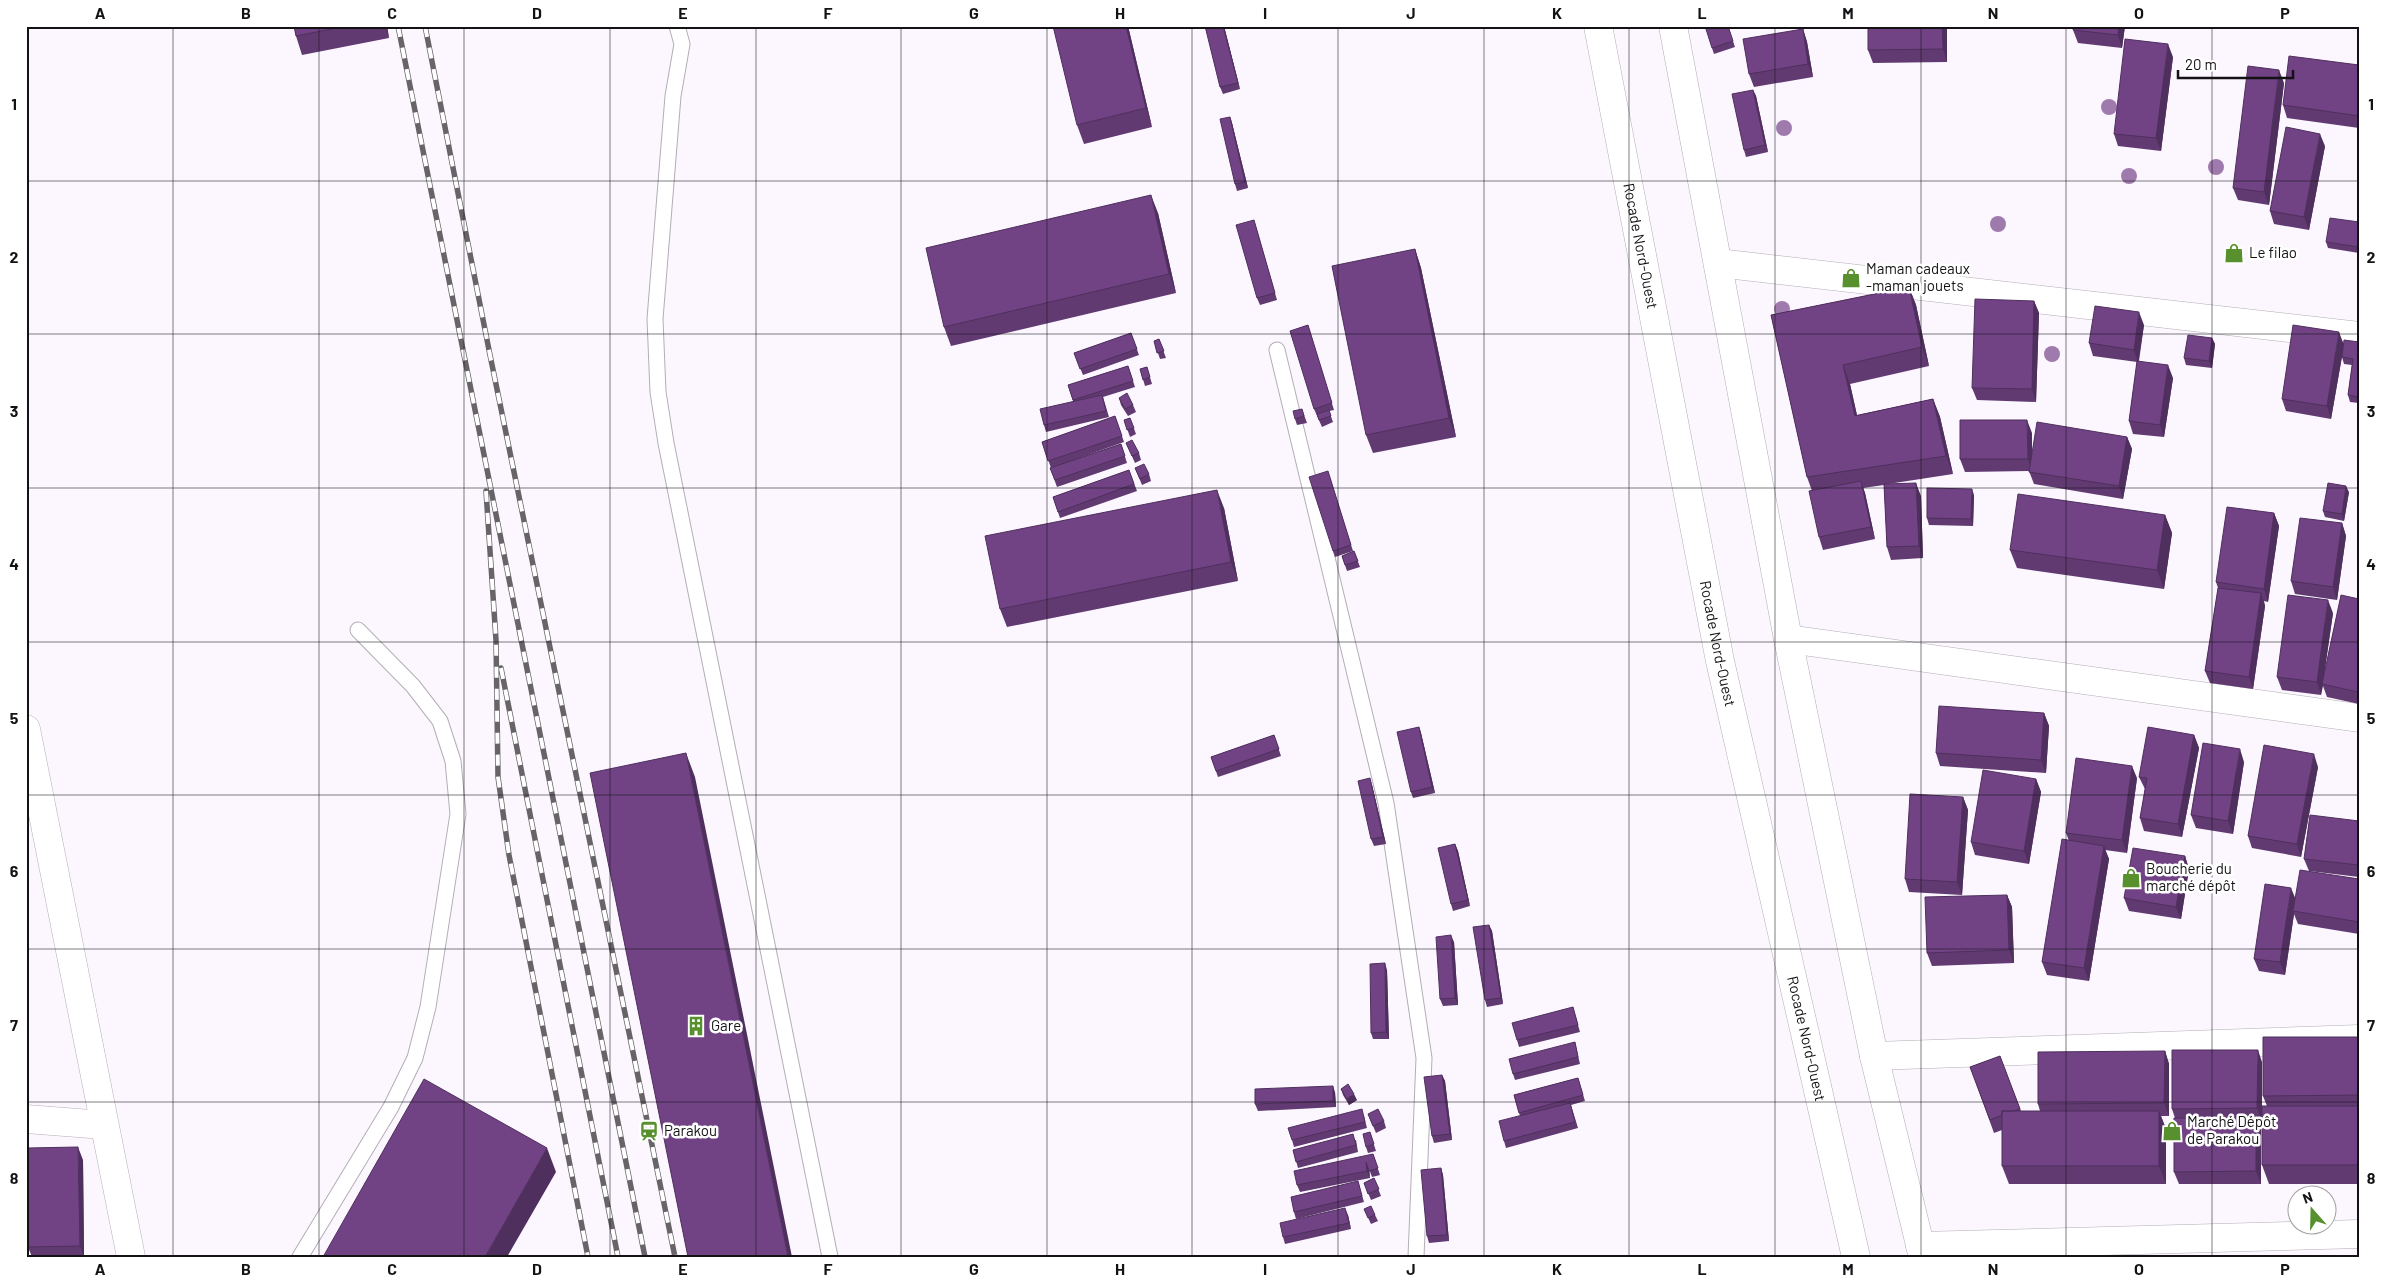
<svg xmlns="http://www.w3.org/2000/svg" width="2385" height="1283" font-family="Barlow,sans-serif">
  <rect width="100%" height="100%" fill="#fcf7ff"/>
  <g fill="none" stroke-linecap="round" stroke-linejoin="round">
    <defs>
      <path id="service" d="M677,26L682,44L673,96L655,319L658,392L666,443L830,1257
        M1277,350L1386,803L1424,1058L1416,1257
        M300,1257L391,1107L415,1058L428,1007L458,814L453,761L440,721L413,686L358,630"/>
      <path id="minor" d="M1718,263L2359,336
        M1788,639L2359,718
        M1874,1056L2359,1039
        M26,1119L104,1125
        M1920,1246L2359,1234"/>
      <path id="tertiary" d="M26,729L131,1257"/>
      <g id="primary">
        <path id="s1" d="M1598,26L1720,661L1856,1257"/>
        <path d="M1673,26L1788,639L1874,1056L1923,1257"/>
      </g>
    </defs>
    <use href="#service" stroke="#b3aeb6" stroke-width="17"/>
    <use href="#minor" stroke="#b3aeb6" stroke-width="29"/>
    <use href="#tertiary" stroke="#b3aeb6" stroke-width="29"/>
    <use href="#primary" stroke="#b3aeb6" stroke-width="29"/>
    <use href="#service" stroke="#fff" stroke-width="15"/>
    <use href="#minor" stroke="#fff" stroke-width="28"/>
    <use href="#tertiary" stroke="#fff" stroke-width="28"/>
    <use href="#primary" stroke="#fff" stroke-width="28"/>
    <defs>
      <path id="rail" d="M398,26L645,1257
        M425,26L490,355L675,1257
        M486,491L496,640L498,777L509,855L588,1257
        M501,668L618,1257"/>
    </defs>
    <use href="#rail" stroke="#676468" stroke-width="5.5"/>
    <use href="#rail" stroke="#fff" stroke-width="4" stroke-dasharray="11" stroke-linecap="butt"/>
  </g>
  <g fill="#9f7aad">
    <circle cx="2109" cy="107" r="8"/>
    <circle cx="1784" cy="128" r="8"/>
    <circle cx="2216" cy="167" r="8"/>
    <circle cx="2129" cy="176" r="8"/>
    <circle cx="1998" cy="224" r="8"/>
    <circle cx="1782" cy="309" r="8"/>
    <circle cx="2052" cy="354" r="8"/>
  </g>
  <path fill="#613a72" d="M294,26H387L389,38L302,55L296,36Z
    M1128,26L1152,127L1084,144L1077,125Z
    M1224,26L1240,89L1223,94L1220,87Z
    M1728,26L1735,47L1714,54L1712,48Z
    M1868,26H1947V62L1873,63L1868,50Z
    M2125,26L2122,48L2078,43L2073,30Z
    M1803,29L1807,42L1813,77L1754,87L1749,74Z
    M2173,57L2161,151L2118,146L2114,134Z
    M2359,65V128L2287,118L2283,105Z
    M2284,83L2269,205L2238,200L2233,188Z
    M1753,90L1756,96L1768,152L1746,157L1744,150Z
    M1230,117L1232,123L1248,188L1237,191L1235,184Z
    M2325,146L2309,230L2274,224L2270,211Z
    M1158,213L1176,293L951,346L944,327Z
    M1254,220L1277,300L1260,305L1257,298Z
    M2359,222V253L2328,248L2326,242Z
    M1415,249L1421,268L1456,437L1373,453L1366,435Z
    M1909,287L1916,305L1929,366L1850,384L1857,415L1933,399L1940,417L1953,474L1888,484L1921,496L1923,558L1891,560L1887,547L1884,485L1863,488L1865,493L1875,539L1823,550L1819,537L1812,491L1807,477L1771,315Z
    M2034,301L2039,313L2036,402L1977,400L1972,388Z
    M1308,325L1334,410L1329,411L1333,422L1322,427L1314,409Z
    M2144,325L2139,361L2173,378L2164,437L2133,434L2129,421L2137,362L2093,356L2089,343Z
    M1131,333L1139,355L1083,375L1074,353Z
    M2212,338L2215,344L2212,368L2186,365L2184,358Z
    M1159,339L1166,358L1160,359L1154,341Z
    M2359,342V403L2350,402L2348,395L2352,365L2344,364L2342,357Z
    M2344,345L2331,419L2286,411L2282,399Z
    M1128,366L1135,387L1103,397L1109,417L1046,432L1044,425L1073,401L1068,385Z
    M1147,367L1152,384L1145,386L1140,369Z
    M1119,398L1133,405L1136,412L1128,416L1121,405Z
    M1302,409L1307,423L1297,425L1295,419Z
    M1115,416L1124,442L1051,468L1042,442Z
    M1130,418L1136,434L1130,437L1124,420Z
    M2032,433V453L2127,437L2132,449L2123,499L2034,484L2029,471L1965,472L1960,459Z
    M1126,443L1139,453L1141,460L1135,463Z
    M1121,444L1127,463L1057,487L1050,468Z
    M1135,468L1149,474L1151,481L1142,485Z
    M1129,470L1137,491L1060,518L1053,497Z
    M1330,478L1353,551L1335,557L1333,551Z
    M2349,492L2344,521L2325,517L2323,511Z
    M1974,495L1973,526L1929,525L1927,518Z
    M1224,508L1238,581L1007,627L1000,609Z
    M2274,513L2279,526L2268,602L2264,601L2265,606L2253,689L2210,683L2205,671L2218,588L2216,582Z
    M2165,515L2172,533L2164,589L2017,568L2010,550Z
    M2342,523L2346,536L2337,600L2295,594L2291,581Z
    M1354,551L1360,567L1347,571L1342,556Z
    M2359,599V704L2327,697L2323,686L2321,695L2282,690L2277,677L2333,613L2324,676Z
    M2044,713L2049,726L2046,773L1940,766L1936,753Z
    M1419,727L1421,733L1435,793L1413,798L1411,792Z
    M1274,735L1281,756L1218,777L1211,757Z
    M2194,735L2199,748L2182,837L2144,831L2140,818L2145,789L2139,777Z
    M2244,762L2233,834L2196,828L2191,815Z
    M2318,767L2301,857L2252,848L2248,836Z
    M2137,778L2127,853L2105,850L2109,859L2089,981L2047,975L2042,962L2069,841L2066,833Z
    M2036,779L2041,792L2029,864L1975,855L1971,842Z
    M1372,785L1386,844L1374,846L1371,839Z
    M1963,797L1968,810L1962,895L1909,892L1905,879Z
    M2359,821V877L2309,871L2304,859Z
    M1455,844L1458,851L1470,906L1453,911L1451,904Z
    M2185,856L2189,869L2181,919L2129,911L2124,898Z
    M2359,879V934L2298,924L2294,914L2285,975L2259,971L2254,959L2295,899Z
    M2007,895L2012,907L2014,963L1932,966L1927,953Z
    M1489,925L1492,931L1503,1004L1487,1007L1485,1000Z
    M1454,942L1458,1005L1443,1006L1440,999Z
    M1387,970L1389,1039H1373L1371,1033Z
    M1573,1007L1580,1032L1519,1047L1517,1040Z
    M2359,1037V1184H2269L2262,1165V1121H2257L2261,1130V1184H2179L2174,1172L2175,1118L2172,1109L2262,1062V1106H2267L2263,1096Z
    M1575,1042L1580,1064L1515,1080L1513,1074Z
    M2165,1051L2169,1064V1116H2161L2166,1129V1184H2009L2002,1166V1130L1994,1133L1970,1067L2000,1056L2021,1111H2040L2038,1104Z
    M1442,1075L1445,1081L1452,1140L1434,1143L1432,1136Z
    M1578,1078L1585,1101L1571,1105L1578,1128L1506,1148L1504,1141L1520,1116L1514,1095Z
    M1341,1089L1357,1100L1349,1105L1343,1095Z
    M1335,1092L1336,1107L1258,1111L1255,1104Z
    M1368,1114L1384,1121L1386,1128L1376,1133Z
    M1364,1116L1367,1128L1294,1147L1292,1140Z
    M1370,1132L1376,1151L1368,1153L1366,1147Z
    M1356,1140L1358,1152L1298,1168L1293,1150Z
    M1373,1154L1380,1175L1372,1177L1369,1169L1370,1178L1300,1192L1297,1185Z
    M83,1160L84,1257H32L28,1247Z
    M1441,1168L1443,1175L1449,1241L1429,1243L1427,1236Z
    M1374,1178L1381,1196L1371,1200L1364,1183Z
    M1358,1181L1364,1202L1296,1219L1294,1212Z
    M1364,1209L1375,1215L1378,1221L1371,1224Z
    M1348,1215L1351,1229L1285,1244L1283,1237Z"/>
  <path fill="#4f2f5d" d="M385,26H387L389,38Z
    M1126,26H1128L1152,127L1146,108Z
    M1223,26H1224L1240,89L1238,83Z
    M1942,26H1947V62L1943,49Z
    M2119,26H2125L2122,48L2118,35Z
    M1803,29L1807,42L1813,77L1808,64Z
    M2168,44L2173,57L2161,151L2156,138Z
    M2279,70L2284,83L2269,205L2264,192Z
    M1753,90L1756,96L1768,152L1765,145Z
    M1230,117L1232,123L1248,188L1245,182Z
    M2320,134L2325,146L2309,230L2304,217Z
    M1151,195L1158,213L1176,293L1169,274Z
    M1415,249L1421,268L1456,437L1449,418Z
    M1909,287L1916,305L1929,366L1922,347Z
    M2034,301L2039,313L2036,402L2032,389Z
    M2139,312L2144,325L2138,363L2134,350Z
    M2339,332L2344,345L2331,419L2327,406Z
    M2212,338L2215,344L2212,368L2209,361Z
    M1843,365L1850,384L1861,434L1855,416Z
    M2168,365L2173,378L2164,437L2160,425Z
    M1933,399L1940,417L1953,474L1946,456Z
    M2027,420L2032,433V471L2028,459Z
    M2127,437L2132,449L2123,499L2119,486Z
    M1861,481L1865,493L1875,539L1871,527Z
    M1916,483L1921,496L1923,558L1919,546Z
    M2346,486L2349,492L2344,521L2342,514Z
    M1972,489L1974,495L1973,526L1971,519Z
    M1217,490L1224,508L1238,581L1231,562Z
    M2274,513L2279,526L2268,602L2264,589Z
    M2165,515L2172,533L2164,589L2157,570Z
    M2342,523L2346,536L2337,600L2333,587Z
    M2261,593L2265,606L2253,689L2249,677Z
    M2328,600L2333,613L2321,695L2317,682Z
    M2044,713L2049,726L2046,773L2041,760Z
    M1419,727L1421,733L1435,793L1432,787Z
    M2194,735L2199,748L2182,837L2178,824Z
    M2240,749L2244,762L2233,834L2228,821Z
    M686,753L695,777L792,1257H788Z
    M2314,754L2318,767L2301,857L2297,844Z
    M2132,766L2137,778L2127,853L2122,840Z
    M1370,778L1372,785L1386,844L1383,837Z
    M2036,779L2041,792L2029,864L2024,851Z
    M1963,797L1968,810L1962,895L1957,882Z
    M1455,844L1458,851L1470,906L1468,900Z
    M2104,846L2109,859L2089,981L2084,968Z
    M2185,856L2189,869L2181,919L2176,907Z
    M2291,888L2296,900L2293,911L2294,914L2285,975L2280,962Z
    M2007,895L2012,907L2014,963L2009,950Z
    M1489,925L1492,931L1503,1004L1501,998Z
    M1451,935L1454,942L1458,1005L1455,998Z
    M1385,963L1387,970L1389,1039L1386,1032Z
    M2258,1050L2262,1062V1121L2257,1108Z
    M2165,1051L2169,1064V1116L2164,1103Z
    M1442,1075L1445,1081L1452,1140L1450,1134Z
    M1333,1086L1335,1092L1336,1107L1333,1101Z
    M1354,1094L1357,1100L1349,1105L1347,1099Z
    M2159,1111L2166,1129V1184L2159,1166Z
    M2256,1117L2261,1130V1184L2256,1171Z
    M78,1147L83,1160L84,1257L80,1246Z
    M547,1148L556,1172L507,1257H485Z
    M1366,1162L1369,1168L1370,1178L1367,1171Z
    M1441,1168L1443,1175L1449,1241L1447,1235Z
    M1345,1208L1348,1215L1351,1229L1349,1223Z"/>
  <path fill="#714385" stroke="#4f2f5d" d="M294,26H347L296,36Z
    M1053,26H1126L1146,108L1077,125Z
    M1205,26H1223L1238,83L1220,87Z
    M1705,26H1728L1733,41L1712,48Z
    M1868,26H1942L1943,49L1868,50Z
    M2074,26H2119L2118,35L2073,30Z
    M1803,29L1808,64L1749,74L1743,39Z
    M2125,39L2168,44L2156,138L2114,134Z
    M2289,56L2359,65V116L2283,105Z
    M2248,66L2279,70L2264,192L2233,188Z
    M1753,90L1765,145L1744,150L1732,94Z
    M1230,117L1245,182L1235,184L1220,119Z
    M2286,127L2320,134L2304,217L2270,211Z
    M1151,195L1169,274L944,327L926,248Z
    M2330,218L2359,222V247L2326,242Z
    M1254,220L1275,293L1257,298L1236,225Z
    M1415,249L1449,418L1366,435L1332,266Z
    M1909,287L1922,347L1843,365L1855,416L1933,399L1946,456L1807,477L1771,315Z
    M1975,299L2034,301L2032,389L1972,388Z
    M2095,306L2139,312L2134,350L2089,343Z
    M1308,325L1332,403L1314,409L1290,331Z
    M2293,325L2339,332L2327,406L2282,399Z
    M1131,333L1137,349L1080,369L1074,353Z
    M2188,335L2212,338L2209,361L2184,358Z
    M1159,339L1164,351L1157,353L1154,341Z
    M2344,340L2359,342V397L2348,395L2353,359L2342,357Z
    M2137,361L2168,365L2160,425L2129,421Z
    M1128,366L1133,381L1073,400L1068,385Z
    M1147,367L1150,377L1143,380L1140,369Z
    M1127,393L1133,405L1125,409L1119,398Z
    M1102,395L1106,411L1044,425L1040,409Z
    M1302,409L1304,416L1295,419L1293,411Z
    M1329,410L1331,416L1319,420L1317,414Z
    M1115,416L1122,436L1048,461L1042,442Z
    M1130,418L1134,428L1127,430L1124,420Z
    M1960,420H2027L2028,459H1960Z
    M2037,422L2127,437L2119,486L2029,472Z
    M1132,440L1139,453L1132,456L1126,443Z
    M1121,444L1125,456L1055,480L1050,468Z
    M1144,464L1149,474L1140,479L1135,468Z
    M1129,470L1134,484L1058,512L1053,497Z
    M1328,471L1351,545L1333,551L1309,477Z
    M1861,481L1871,527L1819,537L1809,491Z
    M1916,483L1919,546L1887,547L1884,484Z
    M2328,483L2346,486L2342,514L2323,511Z
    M1927,488L1972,489L1971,519L1927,518Z
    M1217,490L1231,562L1000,609L985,536Z
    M2018,494L2165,515L2157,570L2010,550Z
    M2227,507L2274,513L2264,589L2216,582Z
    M2300,518L2342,523L2333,587L2291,581Z
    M1354,551L1358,561L1345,565L1342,556Z
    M2218,588L2261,593L2249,677L2205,671Z
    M2288,595L2328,600L2317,682L2277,677Z
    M2341,595L2359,599V688L2358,692L2322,684Z
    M1939,706L2044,713L2041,760L1936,753Z
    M1419,727L1432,787L1411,792L1397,732Z
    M2148,727L2194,735L2178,824L2140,818L2147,778L2139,777Z
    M1274,735L1279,749L1216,771L1211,757Z
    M2203,743L2240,749L2228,821L2191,815Z
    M2264,745L2314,754L2297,844L2248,836Z
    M686,753L788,1257H688L590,773Z
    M2076,758L2132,766L2122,840L2066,833Z
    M1983,770L2036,779L2024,851L1971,842Z
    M1370,778L1383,837L1371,839L1358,781Z
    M1910,794L1963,797L1957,882L1905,879Z
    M2310,815L2359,821V865L2304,859Z
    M2062,839L2104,846L2084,968L2042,962Z
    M1455,844L1468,900L1451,904L1438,848Z
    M2133,848L2185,856L2176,907L2124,898Z
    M2300,870L2359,879V922L2293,911Z
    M2265,884L2291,888L2280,962L2254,959Z
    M2007,895L2009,950L1927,953L1925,897Z
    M1489,925L1501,998L1485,1000L1473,927Z
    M1451,935L1455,998L1440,999L1436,937Z
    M1385,963L1386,1032L1371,1033L1370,964Z
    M1573,1007L1578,1025L1517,1040L1512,1023Z
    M2263,1037H2359V1095L2263,1096Z
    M1575,1042L1578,1057L1513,1074L1509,1059Z
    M2172,1050H2258L2257,1108L2172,1109Z
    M2165,1051L2164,1103L2038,1104V1052Z
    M2000,1056L2020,1109L2013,1111H2002V1115L1990,1120L1970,1067Z
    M1442,1075L1450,1134L1432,1136L1424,1077Z
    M1578,1078L1583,1095L1519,1113L1514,1095Z
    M424,1079L547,1148L485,1257H323Z
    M1348,1084L1354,1094L1347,1099L1341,1089Z
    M1333,1086V1101L1255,1104V1089Z
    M1570,1103L1575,1122L1504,1141L1499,1121Z
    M2262,1106H2359V1165H2262Z
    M1362,1109L1365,1122L1292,1140L1288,1128Z
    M1378,1109L1384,1121L1373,1126L1368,1114Z
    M2002,1111H2159V1166H2002Z
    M2256,1117V1171L2174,1172V1118Z
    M1370,1132L1374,1144L1366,1147L1363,1134Z
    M1353,1134L1356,1145L1296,1162L1293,1150Z
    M78,1147L80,1246L28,1247L27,1148Z
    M1373,1154L1378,1168L1369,1171L1366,1162L1367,1171L1297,1185L1294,1171Z
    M1441,1168L1447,1235L1427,1236L1421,1170Z
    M1374,1178L1379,1189L1368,1194L1364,1183Z
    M1358,1181L1362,1196L1294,1212L1291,1197Z
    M1371,1206L1375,1215L1368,1218L1364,1209Z
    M1345,1208L1349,1223L1283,1237L1280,1223Z"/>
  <path fill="none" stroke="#141215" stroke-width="1" stroke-opacity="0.55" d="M173,26V1257M319,26V1257M464,26V1257M610,26V1257M756,26V1257M901,26V1257M1047,26V1257M1192,26V1257M1338,26V1257M1484,26V1257M1629,26V1257M1775,26V1257M1921,26V1257M2066,26V1257M2212,26V1257M26,181H2359M26,334H2359M26,488H2359M26,642H2359M26,795H2359M26,949H2359M26,1102H2359"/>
  <defs>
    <symbol id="shop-bare" viewBox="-9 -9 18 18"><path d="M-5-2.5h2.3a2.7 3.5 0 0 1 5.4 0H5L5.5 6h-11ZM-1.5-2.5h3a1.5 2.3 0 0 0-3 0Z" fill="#57902d" stroke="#fff" stroke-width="2.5" paint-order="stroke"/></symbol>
    <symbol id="building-bare" viewBox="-9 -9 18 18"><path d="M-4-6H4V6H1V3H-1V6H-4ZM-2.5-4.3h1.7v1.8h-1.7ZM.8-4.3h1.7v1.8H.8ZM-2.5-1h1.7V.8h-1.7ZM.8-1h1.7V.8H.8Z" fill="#57902d" stroke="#fff" stroke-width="2.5" paint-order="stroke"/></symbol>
    <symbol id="station-bare" viewBox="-9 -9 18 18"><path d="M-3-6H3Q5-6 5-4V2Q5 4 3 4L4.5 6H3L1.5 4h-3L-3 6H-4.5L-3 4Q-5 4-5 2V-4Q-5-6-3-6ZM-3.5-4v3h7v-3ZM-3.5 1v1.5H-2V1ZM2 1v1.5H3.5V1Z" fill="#57902d" stroke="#fff" stroke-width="2.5" paint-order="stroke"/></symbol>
  </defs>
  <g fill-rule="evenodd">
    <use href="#shop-bare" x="2220" y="239" width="28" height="28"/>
    <use href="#shop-bare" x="1837" y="264" width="28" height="28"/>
    <use href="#shop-bare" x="2117" y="864" width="28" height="28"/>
    <use href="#building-bare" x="682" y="1012" width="28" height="28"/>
    <use href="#station-bare" x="635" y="1117" width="28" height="28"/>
    <use href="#shop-bare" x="2158" y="1117" width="28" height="28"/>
  </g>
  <g text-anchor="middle" stroke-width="5" stroke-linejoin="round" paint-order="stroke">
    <g font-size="15" fill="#141215" stroke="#fff">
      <text dy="5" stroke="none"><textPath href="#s1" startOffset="224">Rocade Nord-Ouest</textPath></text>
      <text dy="5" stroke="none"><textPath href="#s1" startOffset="629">Rocade Nord-Ouest</textPath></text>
      <text dy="5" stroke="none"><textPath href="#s1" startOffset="1034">Rocade Nord-Ouest</textPath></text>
    </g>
    <g font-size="15" fill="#141215" stroke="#fff" text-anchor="start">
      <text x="2249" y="258">Le filao</text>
      <text x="1866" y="274">Maman cadeaux<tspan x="1866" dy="17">-maman jouets</tspan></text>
      <text x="2146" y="874">Boucherie du<tspan x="2146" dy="17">marché dépôt</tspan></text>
      <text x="711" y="1031">Gare</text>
      <text x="2187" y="1127">Marché Dépôt<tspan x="2187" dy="17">de Parakou</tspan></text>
      <text x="664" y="1136">Parakou</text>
    </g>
  </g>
  <rect width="2385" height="1283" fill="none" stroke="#ffffff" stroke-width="55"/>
  <g transform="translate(2312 1210) rotate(340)"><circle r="24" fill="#ffffff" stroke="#a1a0a1"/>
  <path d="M0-4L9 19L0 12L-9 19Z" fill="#57902d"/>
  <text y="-8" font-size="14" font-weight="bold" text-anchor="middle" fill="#141215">N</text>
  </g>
  <path d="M2178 70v8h115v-8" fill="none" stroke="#141215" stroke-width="2.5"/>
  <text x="2185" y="70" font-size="15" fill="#141215" stroke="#ffffff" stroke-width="4" paint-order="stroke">20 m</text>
  <rect x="28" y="28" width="2330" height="1228" fill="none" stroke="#141215" stroke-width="2"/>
  <g font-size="16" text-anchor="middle" font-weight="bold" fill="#141215">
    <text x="100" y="19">A</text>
    <text x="246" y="19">B</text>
    <text x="392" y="19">C</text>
    <text x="537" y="19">D</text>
    <text x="683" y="19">E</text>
    <text x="828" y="19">F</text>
    <text x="974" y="19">G</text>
    <text x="1120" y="19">H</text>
    <text x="1265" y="19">I</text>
    <text x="1411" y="19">J</text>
    <text x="1557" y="19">K</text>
    <text x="1702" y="19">L</text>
    <text x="1848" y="19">M</text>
    <text x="1993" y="19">N</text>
    <text x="2139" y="19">O</text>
    <text x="2285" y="19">P</text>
    <text x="14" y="110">1</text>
    <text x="2371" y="110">1</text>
    <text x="14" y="263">2</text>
    <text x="2371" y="263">2</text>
    <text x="14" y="417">3</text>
    <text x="2371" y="417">3</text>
    <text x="14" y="570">4</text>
    <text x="2371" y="570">4</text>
    <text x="14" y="724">5</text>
    <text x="2371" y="724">5</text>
    <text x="14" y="877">6</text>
    <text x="2371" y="877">6</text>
    <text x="14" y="1031">7</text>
    <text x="2371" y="1031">7</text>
    <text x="14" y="1184">8</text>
    <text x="2371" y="1184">8</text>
    <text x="100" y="1275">A</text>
    <text x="246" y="1275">B</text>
    <text x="392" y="1275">C</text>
    <text x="537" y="1275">D</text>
    <text x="683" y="1275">E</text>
    <text x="828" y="1275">F</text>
    <text x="974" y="1275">G</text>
    <text x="1120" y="1275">H</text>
    <text x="1265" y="1275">I</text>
    <text x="1411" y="1275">J</text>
    <text x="1557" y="1275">K</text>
    <text x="1702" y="1275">L</text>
    <text x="1848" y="1275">M</text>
    <text x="1993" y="1275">N</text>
    <text x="2139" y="1275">O</text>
    <text x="2285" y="1275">P</text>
  </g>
</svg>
